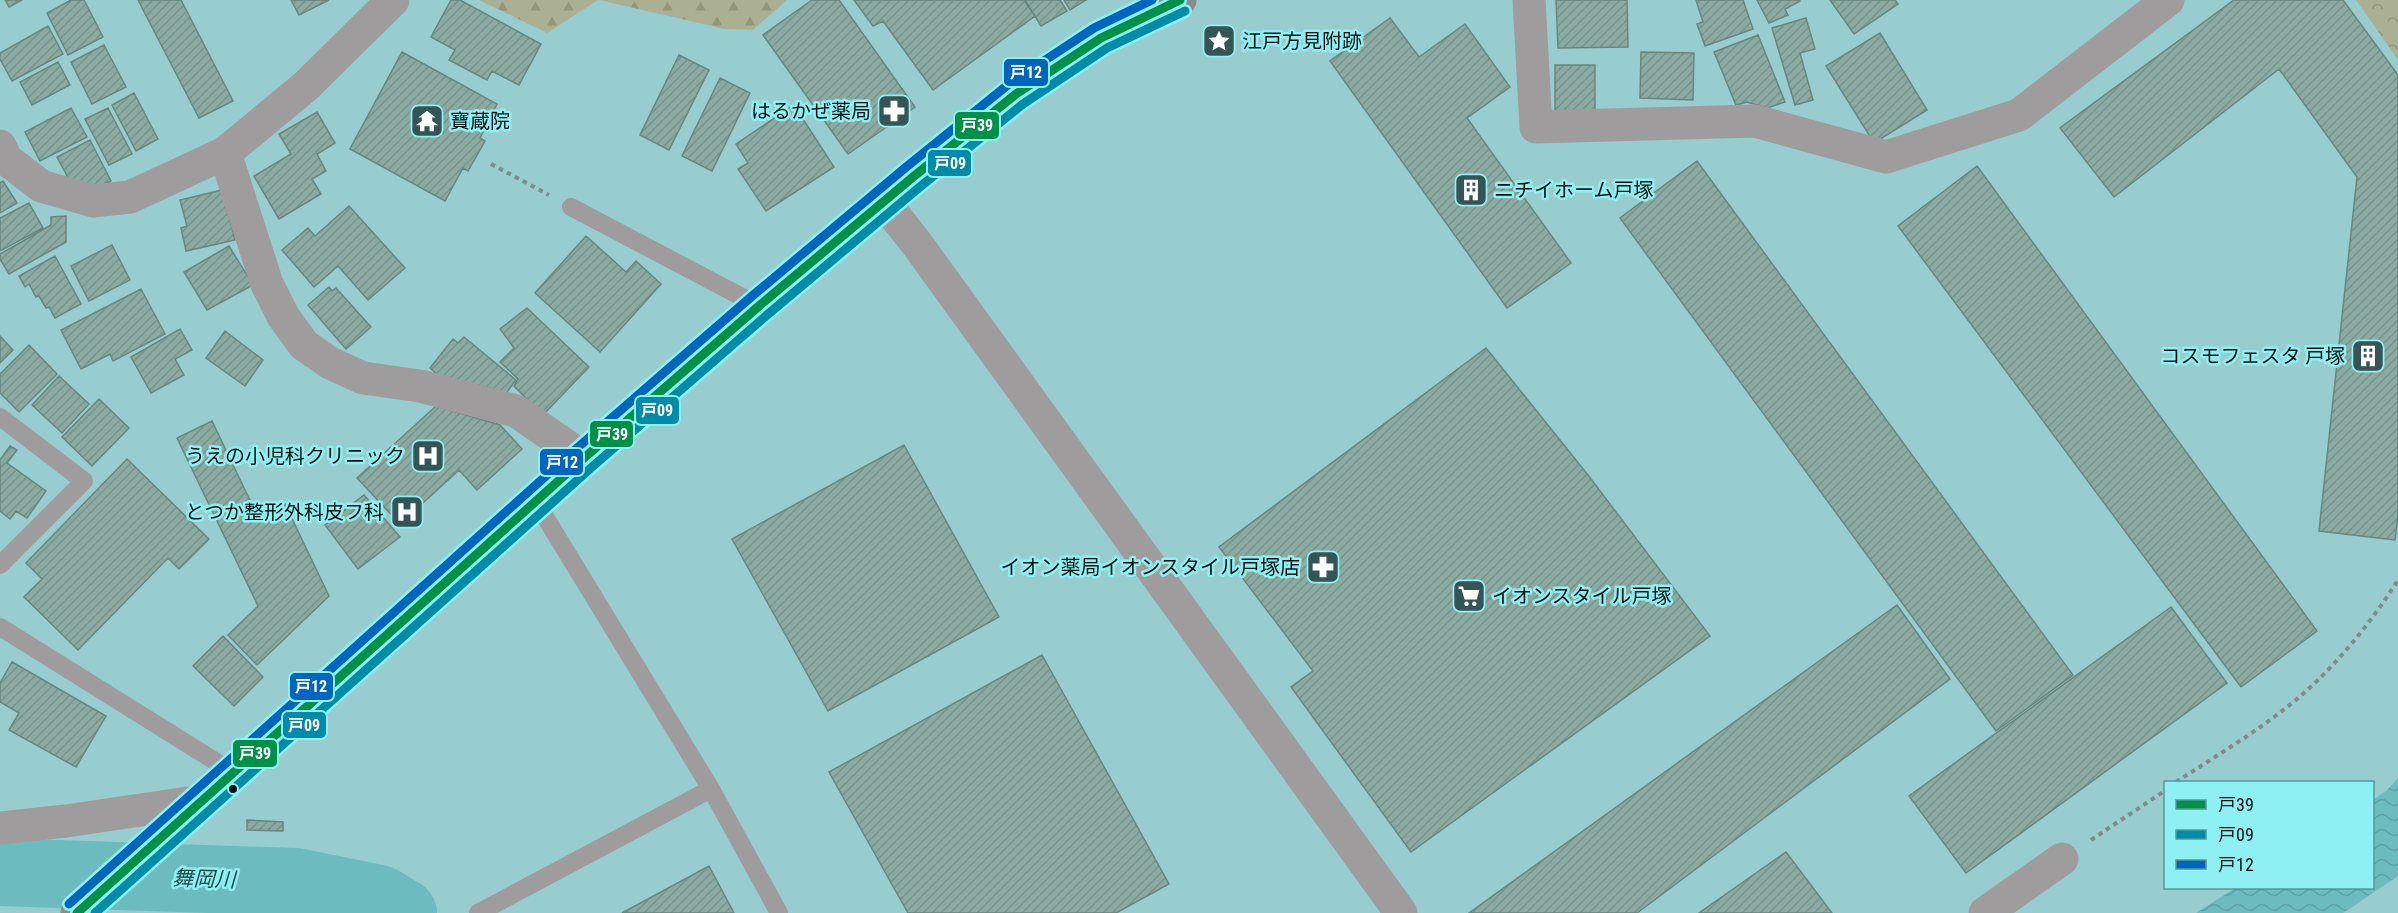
<svg xmlns="http://www.w3.org/2000/svg" width="2398" height="913" font-family="'Roboto Condensed','Noto Sans JP',sans-serif">
  <defs>
    <pattern id="forest-firs" width="22" height="20" patternUnits="userSpaceOnUse" patternTransform="scale(1.5)"><rect width="22" height="20" fill="#abb092"/><path d="M5 1l3.5 6h-7zM16 11l3.5 6h-7z" fill="#91967d"/></pattern>
    <pattern id="park-crowns" width="20" height="18" patternUnits="userSpaceOnUse" patternTransform="scale(1.5)"><rect width="20" height="18" fill="#abb092"/><path d="M2 6a3 3 0 1 1 6 0M12 15a3 3 0 1 1 6 0" fill="none" stroke="#91967d"/></pattern>
    <pattern id="water-waves" width="16" height="10" patternUnits="userSpaceOnUse" patternTransform="scale(1.5)"><rect width="16" height="10" fill="#6cbcbf"/><path d="M0 5q4-4 8 0t8 0" fill="none" stroke="#5ca1a3"/></pattern>
    <pattern id="building-hatch" width="6" height="6" patternUnits="userSpaceOnUse" patternTransform="scale(1.5)"><rect width="6" height="6" fill="#8baba2"/><path d="M-1 1l2-2M0 6l6-6M5 7l2-2" fill="none" stroke="#76928b"/></pattern>
  </defs>
  <rect width="100%" height="100%" fill="#97cdcf"/>
  <path fill="url(#forest-firs)" d="M479,0H598L547,33Z
    M599,0H787L753,30L725,29Z"/>
  <path fill="url(#park-crowns)" d="M2356,0H2398V60Z"/>
  <path fill="url(#water-waves)" d="M2398,778V876L2343,913H2196L2235,888H2372L2373,800L2386,791Z"/>
  <g fill="none" stroke-linecap="round" stroke-linejoin="round">
    <path stroke="#6cbcbf" stroke-width="68" d="M0,872L296,882L380,899L403,913"/>
  </g>
  <path fill="url(#building-hatch)" stroke="#67877e" stroke-width="1.5" d="M5,0H22L9,7Z
    M71,0H84L103,37L68,55L47,13Z
    M138,0H181L233,101L199,118Z
    M291,0H329L299,15Z
    M451,0H460L541,44L519,85L492,71L487,80L449,60L455,50L431,37Z
    M812,0H839L915,107L848,154L763,35Z
    M854,0H1024L1035,16L933,90L883,21L873,26Z
    M1025,0H1060L1067,11L1041,26Z
    M1064,0H1086L1070,10Z
    M1556,0H1627L1628,47L1558,48Z
    M1696,0H1743L1753,29L1705,46L1697,24L1703,22Z
    M1757,0H1799L1800,1L1785,9L1788,15L1769,23Z
    M1830,0H1895L1898,4L1854,34Z
    M2234,0H2343L2398,75V516L2395,540L2319,531L2357,177L2279,69L2114,197L2060,128Z
    M1390,18L1419,57L1465,24L1510,87L1467,118L1571,263L1507,308L1330,61Z
    M1806,18L1815,49L1800,53L1813,100L1795,105L1772,28Z
    M48,26L63,54L12,81L0,59V53Z
    M1880,33L1927,110L1874,143L1826,66Z
    M1758,35L1785,102L1767,108L1747,102L1736,105L1714,52Z
    M104,45L126,87L92,104L71,62Z
    M402,52L497,104L480,138L485,141L468,171L463,168L445,201L350,149Z
    M1641,52L1694,53L1693,100L1640,98Z
    M679,55L709,70L669,150L640,135Z
    M58,62L70,85L32,105L20,82Z
    M1555,65H1595V112H1555Z
    M720,78L750,93L712,171L682,156Z
    M134,93L158,139L136,151L112,105Z
    M794,105L834,167L766,211L738,169L748,163L736,144Z
    M71,108L87,137L40,161L25,132Z
    M108,108L132,154L109,165L85,119Z
    M317,112L335,143L317,154L326,171L312,179L321,194L279,219L254,176L291,154L279,134Z
    M90,140L111,181L86,194L74,189L57,157Z
    M1697,161L2073,675L1996,731L1620,218Z
    M1977,166L2317,631L2241,687L1898,226Z
    M3,181L17,203L0,213V183Z
    M222,190L235,240L186,251L181,228L187,226L180,200Z
    M29,203L43,228L0,251V218Z
    M349,206L405,268L368,300L338,266L314,287L282,250L308,228L315,236Z
    M66,216V242L9,274L0,259V254L51,225V217Z
    M586,236L626,272L636,261L661,284L600,352L535,293Z
    M112,245L130,280L89,301L71,266Z
    M229,246L253,285L207,310L184,272Z
    M55,256L81,304L55,318L49,307L46,308L39,296L36,297L29,284L25,287L19,276Z
    M329,287L332,291L336,288L371,327L346,349L308,305Z
    M141,289L165,334L113,361L110,354L81,369L61,330Z
    M527,308L589,367L543,415L514,386L518,379L500,362L514,348L500,329Z
    M180,329L192,350L175,359L184,375L151,393L131,357Z
    M225,331L263,360L245,386L206,358Z
    M0,336L13,350L0,363Z
    M464,337L516,380L503,397L449,385L430,368L453,339L458,343Z
    M29,345L57,374L19,412L0,393V374Z
    M1486,348L1588,475L1710,636L1411,852L1291,687L1313,671L1219,547Z
    M59,376L89,404L62,433L32,405Z
    M99,399L129,428L92,466L62,437Z
    M436,406L500,425L522,449L477,490L459,470L400,524L357,478Z
    M212,421L258,517L285,504L329,596L257,665L228,635L258,606L177,438Z
    M904,445L999,617L828,711L732,539Z
    M10,446L17,450L7,463L46,491L27,518L16,511L10,519L0,511V460Z
    M127,459L209,539L179,569L168,558L78,650L24,597L42,579L26,563Z
    M364,495L400,537L358,569L325,525Z
    M1897,605L1950,679L1637,913H1469Z
    M2171,607L2227,683L1966,873L1909,796Z
    M223,636L263,677L234,706L193,666Z
    M1042,655L1169,884L1116,913H908L829,772Z
    M12,662L106,716L76,767L9,730L19,713L0,702V683Z
    M247,820L283,822V831L247,830Z
    M1786,852L1832,913H1699Z
    M709,866L734,913H622Z"/>
  <g fill="none" stroke-linecap="round" stroke-linejoin="round">
    <path stroke="#828b8c" stroke-width="4" stroke-dasharray="4.5 4.5" stroke-linecap="butt" d="M491,164L549,195
      M2176,782C2225,750 2279,719 2321,677C2350,648 2376,615 2398,580
      M2091,840L2166,790"/>
    <path stroke="#9e9c9c" stroke-width="18" d="M571,207L759,306
      M0,417L84,481L0,565
      M536,502L711,789L779,913
      M0,627L234,773
      M478,913L711,789"/>
    <path stroke="#9e9c9c" stroke-width="33" d="M1529,0L1536,127L1755,121L1886,157L2019,115L2168,0
      M0,146L6,159L41,186L93,201L130,197L225,153L306,86L393,0
      M225,153L267,284L283,316L304,345L330,363L363,378L420,386L516,411L584,458
      M884,202L917,244L1401,913
      M0,828L66,821L202,801
      M1985,913L2062,859"/>
    <path stroke="#8c8c8d" stroke-width="33" d="M77,913L584,458L759,306L913,177L1016,94L1101,38L1180,0"/>
    <defs>
      <path id="bus-1" d="M77,913L584,458L759,306L913,177L1016,94L1101,38L1180,0"/>
      <path id="bus-2" d="M95,913L592,467L767,315L921,186L1023,104L1107,48L1185,11"/>
      <path id="bus-3" d="M69,904L576,449L751,297L905,168L1009,84L1094,28L1152,0"/>
    </defs>
    <use href="#bus-1" stroke="#8ef0f3" stroke-width="14"/>
    <use href="#bus-2" stroke="#8ef0f3" stroke-width="14"/>
    <use href="#bus-3" stroke="#8ef0f3" stroke-width="14"/>
    <use href="#bus-1" stroke="#009048" stroke-width="9"/>
    <use href="#bus-2" stroke="#008ba9" stroke-width="9"/>
    <use href="#bus-3" stroke="#0065bd" stroke-width="9"/>
  </g>
  <defs>
    <symbol id="sight-square" viewBox="-11 -11 22 22"><rect x="-9" y="-9" width="18" height="18" rx="4" fill="#355455" stroke="#8ef0f3"/><path d="M0-6L1.8-2.2L6-1.7L2.9 1.2L3.7 5.4L0 3.3L-3.7 5.4L-2.9 1.2L-6-1.7L-1.8-2.2Z" fill="#fff"/></symbol>
    <symbol id="pharmacy-square" viewBox="-11 -11 22 22"><rect x="-9" y="-9" width="18" height="18" rx="4" fill="#355455" stroke="#8ef0f3"/><path d="M-2-6h4v4h4v4h-4v4h-4v-4h-4v-4h4Z" fill="#fff"/></symbol>
    <symbol id="temple-square" viewBox="-11 -11 22 22"><rect x="-9" y="-9" width="18" height="18" rx="4" fill="#355455" stroke="#8ef0f3"/><path d="M0-6L5-2H3V0L6.5 2.5H4V6H1.5V3h-3V6H-4V2.5H-6.5L-3 0V-2H-5Z" fill="#fff"/></symbol>
    <symbol id="building-square" viewBox="-11 -11 22 22"><rect x="-9" y="-9" width="18" height="18" rx="4" fill="#355455" stroke="#8ef0f3"/><path d="M-4-6H4V6H1V3H-1V6H-4ZM-2.5-4.3h1.7v1.8h-1.7ZM.8-4.3h1.7v1.8H.8ZM-2.5-1h1.7V.8h-1.7ZM.8-1h1.7V.8H.8Z" fill="#fff"/></symbol>
    <symbol id="hospital-square" viewBox="-11 -11 22 22"><rect x="-9" y="-9" width="18" height="18" rx="4" fill="#355455" stroke="#8ef0f3"/><path d="M-5-5h3v3.5h4V-5h3V5h-3V1.5h-4V5h-3Z" fill="#fff"/></symbol>
    <symbol id="supermarket-square" viewBox="-11 -11 22 22"><rect x="-9" y="-9" width="18" height="18" rx="4" fill="#355455" stroke="#8ef0f3"/><path d="M-6-5.5h2.5l.6 2H6L4.5 2H-2.5L-4.4-4H-6ZM-1.5 3.2a1.3 1.3 0 1 0 .1 0ZM3 3.2a1.3 1.3 0 1 0 .1 0Z" fill="#fff"/></symbol>
  </defs>
  <g fill-rule="evenodd">
    <use href="#sight-square" x="1200" y="22" width="38" height="38"/>
    <use href="#pharmacy-square" x="875" y="92" width="38" height="38"/>
    <use href="#temple-square" x="408" y="102" width="38" height="38"/>
    <use href="#building-square" x="1452" y="171" width="38" height="38"/>
    <use href="#building-square" x="2349" y="337" width="38" height="38"/>
    <use href="#hospital-square" x="409" y="437" width="38" height="38"/>
    <use href="#hospital-square" x="388" y="493" width="38" height="38"/>
    <use href="#pharmacy-square" x="1304" y="548" width="38" height="38"/>
    <use href="#supermarket-square" x="1450" y="577" width="38" height="38"/>
  </g>
  <circle fill="#001313" stroke="#8ef0f3" stroke-width="2" cx="233" cy="789" r="5"/>
  <g text-anchor="middle" stroke-width="5" stroke-linejoin="round" paint-order="stroke">
    <g font-size="20" fill="#001313" stroke="#8ef0f3" text-anchor="end">
      <text x="1242" y="48" text-anchor="start">江戸方見附跡</text>
      <text x="871" y="118">はるかぜ薬局</text>
      <text x="450" y="128" text-anchor="start">寶蔵院</text>
      <text x="1494" y="197" text-anchor="start">ニチイホーム戸塚</text>
      <text x="2345" y="363">コスモフェスタ 戸塚</text>
      <text x="405" y="463">うえの小児科クリニック</text>
      <text x="384" y="519">とつか整形外科皮フ科</text>
      <text x="1300" y="574">イオン薬局イオンスタイル戸塚店</text>
      <text x="1492" y="603" text-anchor="start">イオンスタイル戸塚</text>
    </g>
    <g font-size="21" font-style="italic" fill="#1f4a4b" stroke="#8ef0f3">
      <text transform="translate(204 879) rotate(2)" y="7">舞岡川</text>
    </g>
  </g>
  <g stroke="#8ef0f3" stroke-width="2">
    <rect x="1003" y="58" width="46" height="29" rx="6" fill="#0065bd"/>
    <rect x="954" y="111" width="46" height="29" rx="6" fill="#009048"/>
    <rect x="927" y="149" width="45" height="28" rx="6" fill="#008ba9"/>
    <rect x="635" y="396" width="45" height="29" rx="6" fill="#008ba9"/>
    <rect x="589" y="420" width="45" height="28" rx="6" fill="#009048"/>
    <rect x="539" y="448" width="45" height="28" rx="6" fill="#0065bd"/>
    <rect x="289" y="672" width="45" height="29" rx="6" fill="#0065bd"/>
    <rect x="282" y="711" width="45" height="28" rx="6" fill="#008ba9"/>
    <rect x="232" y="739" width="46" height="29" rx="6" fill="#009048"/>
  </g>
  <g font-size="16" text-anchor="middle" font-weight="bold" fill="#fff">
    <text x="1026" y="78">戸12</text>
    <text x="977" y="131">戸39</text>
    <text x="950" y="169">戸09</text>
    <text x="657" y="416">戸09</text>
    <text x="612" y="440">戸39</text>
    <text x="562" y="468">戸12</text>
    <text x="311" y="692">戸12</text>
    <text x="304" y="731">戸09</text>
    <text x="255" y="759">戸39</text>
  </g>
  <rect x="2164" y="781" width="210" height="108" fill="#8ef0f3" stroke="#559899" stroke-width="1.5"/>
  <rect x="2176" y="800" width="30" height="9" fill="#009048" stroke="#559899" stroke-width="1.5"/>
  <text x="2218" y="811" font-size="18" fill="#001313">戸39</text>
  <rect x="2176" y="830" width="30" height="9" fill="#008ba9" stroke="#559899" stroke-width="1.5"/>
  <text x="2218" y="841" font-size="18" fill="#001313">戸09</text>
  <rect x="2176" y="860" width="30" height="9" fill="#0065bd" stroke="#559899" stroke-width="1.5"/>
  <text x="2218" y="871" font-size="18" fill="#001313">戸12</text>
</svg>
